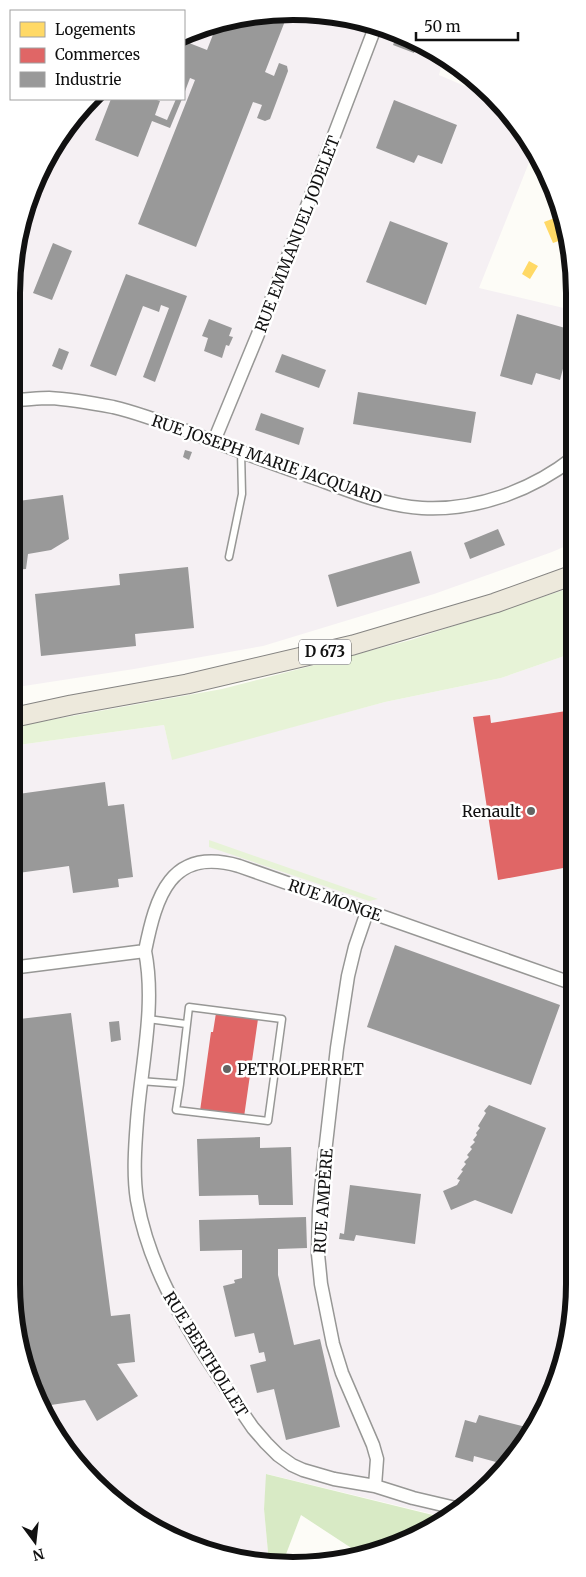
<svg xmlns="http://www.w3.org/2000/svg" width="586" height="1577" font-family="Merriweather,serif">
  <rect width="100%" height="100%" fill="#fdfcf7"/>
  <path fill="#f5f0f3" d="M257,14L366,21L444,56L439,75L495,99L505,107L534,150L479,288L572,310L573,543L552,552L434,594L263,646L134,669L11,688V293L21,220L70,121L95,99H184V38Z
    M573,653L575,1284L565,1357L517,1455L449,1518L267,1474L264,1509L269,1563H256L152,1528L81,1470L26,1375L11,1284V746L164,725L172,759L385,702L501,678Z"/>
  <path fill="#e7f3d7" d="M573,587V653L501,678L385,702L172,760L164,725L11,746V727L222,689L411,640Z
    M209,840L378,899L369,901L209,847Z"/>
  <path fill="#d8eac5" d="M266,1474L449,1519L362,1555L301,1515L283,1562L269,1563L264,1509Z"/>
  <path fill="#ffd966" d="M462,70L482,87L459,79Z
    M560,216L567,238L553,243L544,222Z
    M529,261L538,266L530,279L522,274Z"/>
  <path fill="#e06666" d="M566,711L573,757L574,866L498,880L473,717L490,715L491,723Z
    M216,1013L258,1019L244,1117L200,1111L211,1032H213Z"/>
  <path fill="#999" d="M257,14L287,16L265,72L274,76L279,63L287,66L288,71L270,119L265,121L257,118L262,105L253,102L196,247L138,224L195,80L190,78L184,94V41L207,50L216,27Z
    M397,35L417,44L414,53L393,45Z
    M111,99H154L160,101L155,115L167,120L176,99H182L170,128L152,121L138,157L95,140Z
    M394,100L457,125L442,164L418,155L414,163L376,148Z
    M390,221L448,243L426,305L366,282Z
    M53,243L72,251L52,300L33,293Z
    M126,274L187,296L155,382L143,377L169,308L161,305L159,312L143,306L116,376L90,366Z
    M517,314L572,330V335L560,380L536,373L532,385L500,376Z
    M209,319L232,328L229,336L233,337L229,346L226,345L222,358L204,351L208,338L202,336Z
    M59,348L69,352L62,370L52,366Z
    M282,354L326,370L319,388L275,372Z
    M358,392L476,412L471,443L353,424Z
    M261,413L304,428L299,445L255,430Z
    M185,450L192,452L189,460L183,457Z
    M63,495L69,539L51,550L28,554L26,569L11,570V502Z
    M498,529L505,545L470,559L464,543Z
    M411,551L420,583L337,607L328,575Z
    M188,567L194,628L135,634L136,646L41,656L35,594L120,585L119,574Z
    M105,782L108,806L124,804L133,877L118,879L119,887L73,893L69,866L11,874V795Z
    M395,945L560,1005L531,1085L367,1027Z
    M71,1013L111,1316L130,1314L135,1362L117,1364L138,1396L97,1421L85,1400L44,1406L26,1375L11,1284V1020Z
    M119,1021L121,1040L111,1042L109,1022Z
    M489,1105L546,1128L512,1214L475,1200L451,1210L443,1191L457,1185L460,1180L457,1179L463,1171L461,1170L466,1164L464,1162L469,1157L467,1155L472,1149L470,1147L475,1142L473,1140L477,1135L476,1133L480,1128L478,1126L486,1113L484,1111Z
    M260,1137V1148L291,1147L293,1205H259L258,1195L199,1196L197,1139Z
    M350,1185L421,1194L415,1244L356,1235L354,1241L339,1239L340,1233L344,1234Z
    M306,1217L307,1248L278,1249V1275L294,1345L320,1339L340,1427L286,1440L274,1389L257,1393L250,1365L266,1361L264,1352L259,1353L254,1333L235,1337L223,1286L235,1283L234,1280L242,1278V1250L200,1251L199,1220Z
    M479,1415L530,1428L517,1455L507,1465L474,1456L473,1462L455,1457L465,1420L476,1423Z"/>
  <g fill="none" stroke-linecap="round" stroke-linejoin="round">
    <defs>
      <path id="lane" d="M229,557L242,494L241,451
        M148,1019L186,1024
        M140,1081L180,1084L176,1110L268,1121L282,1019L189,1007L180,1084"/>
      <path id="street" d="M11,400C24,400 37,398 49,398C70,399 92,403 113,407C143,414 173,426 202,437C241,452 280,466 320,480C352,492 387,506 422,508C475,511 531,491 573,458
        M214,441L261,327L376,25
        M367,912L355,947L348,976L337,1048L323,1170L319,1211L318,1254L321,1284L333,1344L342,1373L373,1445L377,1459L375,1486
        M145,951C156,897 170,846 239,866L574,984
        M11,968L145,951C156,1006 141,1066 137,1121C135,1147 133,1175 137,1200C148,1263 179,1316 213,1368C226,1388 239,1408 253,1428L266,1443L278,1455L292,1465L303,1470L334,1479L375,1486L413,1498L460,1509"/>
      <path id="primary" d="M11,718L71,705L187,684L353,645L495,603L573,575"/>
    </defs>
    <use href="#lane" stroke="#979795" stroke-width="9"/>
    <use href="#street" stroke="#979795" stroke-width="15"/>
    <use href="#primary" stroke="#858482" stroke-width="21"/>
    <use href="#lane" stroke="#fffffe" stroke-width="6"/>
    <use href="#street" stroke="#fffffe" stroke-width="12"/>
    <use href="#primary" stroke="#ede9dc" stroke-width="19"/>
  </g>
  <g fill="#646362" stroke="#fff" stroke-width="2">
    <circle cx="531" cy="811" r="5"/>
    <circle cx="227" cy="1069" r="5"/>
  </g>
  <g text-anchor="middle" stroke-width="5" stroke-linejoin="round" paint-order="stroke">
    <rect fill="#fff" stroke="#585858" stroke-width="1" x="299" y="639.5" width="52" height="25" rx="4"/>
    <g font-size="15" font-weight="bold" fill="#111">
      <text x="325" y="657">D 673</text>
    </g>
    <g font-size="16" fill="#111" stroke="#fff">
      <text transform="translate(297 234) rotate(-69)" y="6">RUE EMMANUEL JODELET</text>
      <text transform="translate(267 459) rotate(19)" y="6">RUE JOSEPH MARIE JACQUARD</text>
      <text transform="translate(335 900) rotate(19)" y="6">RUE MONGE</text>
      <text transform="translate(323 1201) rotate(-86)" y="6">RUE AMPÈRE</text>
      <text transform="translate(206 1354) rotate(58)" y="6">RUE BERTHOLLET</text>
    </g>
    <g font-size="16" fill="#111" stroke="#fff" text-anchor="end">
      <text x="521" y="817">Renault</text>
      <text x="237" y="1075" text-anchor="start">PETROLPERRET</text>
    </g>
  </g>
  <path d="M0 0H586V1577H0ZM293 20H293A273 273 0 0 1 566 293V1284A273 273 0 0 1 293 1557H293A273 273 0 0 1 20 1284V293A273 273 0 0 1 293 20Z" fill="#fff" fill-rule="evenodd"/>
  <path fill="none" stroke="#111" stroke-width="6" d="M293 20H293A273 273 0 0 1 566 293V1284A273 273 0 0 1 293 1557H293A273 273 0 0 1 20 1284V293A273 273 0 0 1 293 20Z"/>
  <rect x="10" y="10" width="175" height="90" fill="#ffffff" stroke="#a0a0a0"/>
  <rect x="20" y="22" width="25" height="15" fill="#ffd966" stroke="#a0a0a0"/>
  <text x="55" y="35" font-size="15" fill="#111111">Logements</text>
  <rect x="20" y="48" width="25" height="15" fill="#e06666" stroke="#a0a0a0"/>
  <text x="55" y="60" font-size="15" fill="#111111">Commerces</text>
  <rect x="20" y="72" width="25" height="15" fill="#999999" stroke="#a0a0a0"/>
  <text x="55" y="85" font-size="15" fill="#111111">Industrie</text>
  <g transform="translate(35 1542) rotate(165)" stroke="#ffffff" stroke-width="4" paint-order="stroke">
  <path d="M0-4L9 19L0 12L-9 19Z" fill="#111111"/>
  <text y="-8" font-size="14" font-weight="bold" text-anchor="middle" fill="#111111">N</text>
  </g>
  <path d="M416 32v8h102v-8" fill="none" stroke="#111111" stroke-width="2.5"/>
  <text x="424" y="32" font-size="15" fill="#111111" stroke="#ffffff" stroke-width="4" paint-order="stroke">50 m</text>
</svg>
